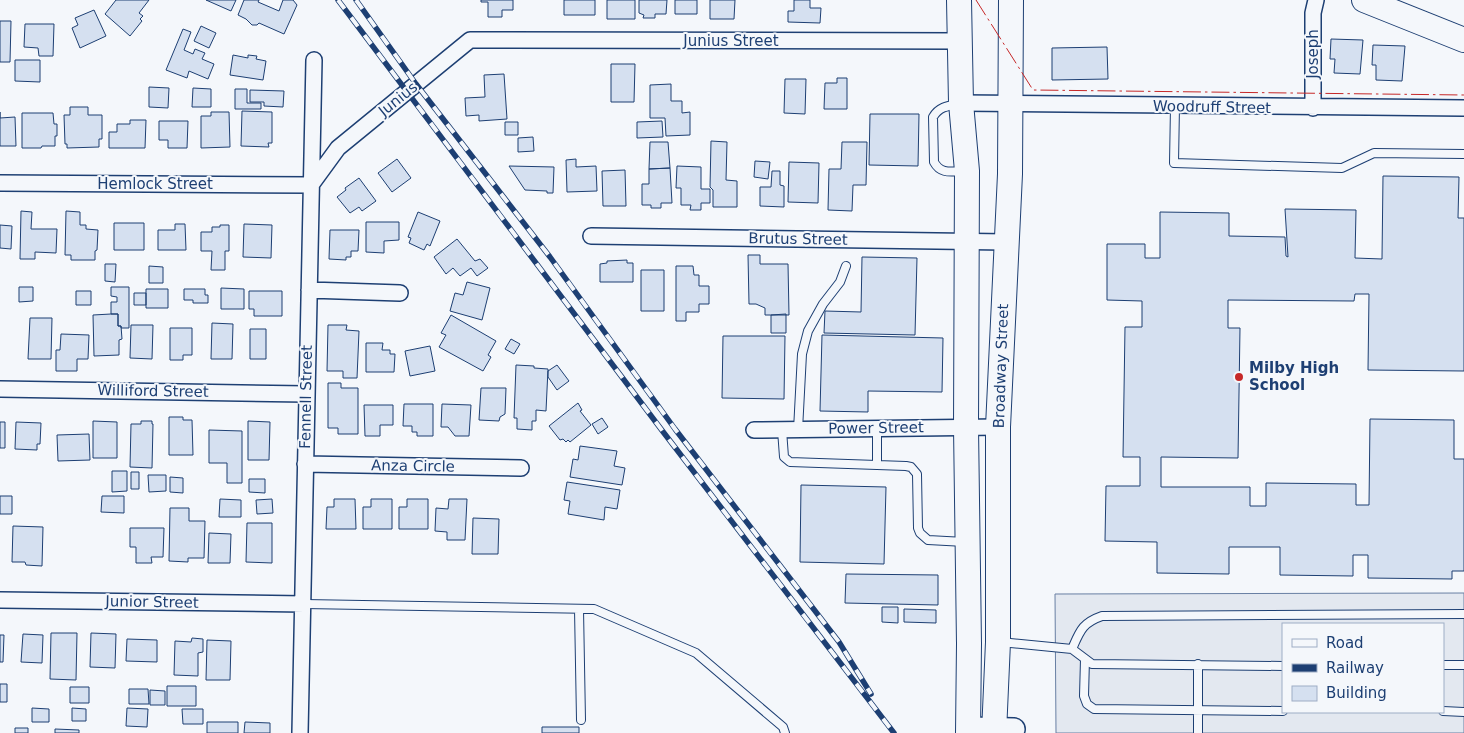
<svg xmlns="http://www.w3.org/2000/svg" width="1464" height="733" font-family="'DejaVu Sans',sans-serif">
  <rect width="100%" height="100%" fill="#f4f7fb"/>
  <path fill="#e3e8f0" stroke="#687fa3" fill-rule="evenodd" d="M1464,593V733H1056L1055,594ZM1283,624H1443V712H1283Z"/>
  <path fill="#d5e0f0" stroke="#1d3f73" d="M149,0L139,13L143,16L140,19L142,21L130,36L105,14L116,0Z
    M206,0H236L231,11Z
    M244,0H259L258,2L279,11L283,0H293L297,5L284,34L259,23L257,25H252L246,19L238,15Z
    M481,0H513V10H502V17H488V2H481Z
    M564,0H595V15H564Z
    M607,0H635V19H607Z
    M639,0H667L666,14H655V18H643L644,15L639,13Z
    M675,0H697V14H675Z
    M710,0H735L734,19H710Z
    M794,0H810V8H821L820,23L788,22V11H794Z
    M94,10L106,36L80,48L72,28L78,25L75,18Z
    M0,21H11L10,62H0Z
    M25,24H54L53,56H39L38,48L24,47Z
    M201,26L216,33L209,48L194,41Z
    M183,29L191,32L184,50L193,54L195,49L205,53L202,59L214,64L208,79L189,71L187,78L166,70Z
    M1331,39L1363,40L1360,74L1334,73L1335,59H1330Z
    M1373,45L1405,46L1402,81L1376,80V65H1372Z
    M1107,47L1108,79L1052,80V48Z
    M233,55L248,58V55L257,56L256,59L266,61L263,80L230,75Z
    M15,60H40V82L15,81Z
    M611,64H635L634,102H611Z
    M504,74L507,119L479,121V115L466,116L465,98L485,97L484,75Z
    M837,78H847V109H824L825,83H837Z
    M785,79H806L805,114L784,113Z
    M671,84V101H682V113L690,112V135L666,136L665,118H650V85Z
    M149,87L169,88L168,108L149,107Z
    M193,88L211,89V107H192Z
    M235,89H247V103H261V109H235Z
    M250,90L284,91L283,107L264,106V102H250Z
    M70,107H88V115H102V139H99V147L67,148V144H65L64,115H70Z
    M242,111L272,112V143H268L269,147L241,146Z
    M0,112V118L15,117L16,146H0Z
    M211,112H229L230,147L201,148V116H211Z
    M22,113H53L54,124H57V136H55V146H42L41,148H22Z
    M870,114H919L918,166L869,165Z
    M130,120H146L145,148H109V132H117V124H130Z
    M159,121H188L187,148H168V140H159Z
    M662,121L663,137L637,138V122Z
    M505,122H518V135H505Z
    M533,137L534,151L518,152V138Z
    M711,141L727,142L726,180L737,181V207H713V190L710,187Z
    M650,142H668L670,168L649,169Z
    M842,142H867L866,185H853L852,211L828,210L829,169H841Z
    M397,159L411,178L392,192L378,173Z
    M576,159V167L596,166L597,191L567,192L566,160Z
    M755,161L770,162L768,179L754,177Z
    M789,162L819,163L818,203L788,202Z
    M509,166L554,167L553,193H547V191L525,190Z
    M677,166L701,167V189H710V203H701V210H690L691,205H681V188H676Z
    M670,168L672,203H661V208H651V205H642V184H649V169Z
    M625,170L626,206H603L602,171Z
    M772,171H780V185L784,186V207L760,206V187H771Z
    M1383,176L1459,177L1458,218H1464V371L1368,370L1369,294H1355L1354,301L1228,300V328H1240L1238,458L1161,457V487H1250V506H1266V483L1356,484V505H1369L1370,419L1454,420V459H1464V571H1452V579L1368,578V555H1353V576L1280,575V547H1229V574L1157,573V542L1105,541L1106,486H1140V457H1123L1125,327H1142V301L1107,300V244H1145V258H1160V212L1229,213V236L1285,237L1286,256L1288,257L1285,209L1356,210L1355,258L1382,259Z
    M359,178L376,201L362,211L359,207L350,213L337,197L346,190L345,188Z
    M21,211L32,212L31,229H57L56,253L35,252V259H20Z
    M66,211L80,212V225H86V229L98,230L97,250L95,251V260H71V255H65Z
    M418,212L440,221L430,246L427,244L424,250L409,243L411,238L408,237Z
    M366,222H399V240L384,241V253L366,252Z
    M114,223H144V250H114Z
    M175,224H185L186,250H158V230H175Z
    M244,224L272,225L271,258L243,257Z
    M0,225L12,226L11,249L0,248Z
    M220,225H229V251H225V270H211L212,251H201V232H212V227H220Z
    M330,230H359L358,251H351V257H346V260L329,259Z
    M457,239L475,261L480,259L488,268L477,276L471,268L460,276L453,268L446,274L434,257Z
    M748,255H760V264H788L789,315H765V308L756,304H749Z
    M862,257L917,258L915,335L824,333L825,311L861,312Z
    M627,260V263H633V282H600V264L607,263V261Z
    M105,264H116L115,282L105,281Z
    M149,266L163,267V283H149Z
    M676,266H693L694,275H699V286H709V304H699V312H686V321H676Z
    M641,270H664V311H641Z
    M467,282L490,288L482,320L450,311L455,293L463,295Z
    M19,287H33V301L19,302Z
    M111,287H129V328H121V326H118V314H111V302H117V297L111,296Z
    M221,288L244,289V309H221Z
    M146,289H168V308H146Z
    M184,289H205V295H208V303H193V300H184Z
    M76,291H91V305H76Z
    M249,291H282V316H254V309H249Z
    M134,293H146V305H134Z
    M111,314H118V326H121L122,339L119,340V355L94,356L93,315Z
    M786,314V333H771V315Z
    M451,315L496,341L488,355L491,357L483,371L439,347L446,335L441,333Z
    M30,318H52L51,359H28Z
    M212,323L233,324L232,359H211Z
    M131,325H153L152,359L130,358Z
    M328,325H347L346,330L359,331L357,378H343V371H327Z
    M170,328H192V355H183V360H170Z
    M250,329H266V359H250Z
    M61,334L89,335L88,359H77V371H56V350H60Z
    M822,335L943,338L942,392L868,391V412L820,411Z
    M723,336H785L784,399L722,398Z
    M511,339L520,344L514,354L505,349Z
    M366,343H383L382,350H390V354H395L394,372H366Z
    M430,346L435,371L410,376L405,351Z
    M516,365L534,366V368L548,369L546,411L536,410V421H532V430L517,429V418H514Z
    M557,365L569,381L557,390L548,377V371Z
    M328,383H341V388H358V434H338V428H328Z
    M481,388H506L505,414L500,417L499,421L479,420Z
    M578,403L582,410L580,411L591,425L570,442L568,440L566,442L563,439L560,440L549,426Z
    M404,404H433V436H417V432H412V426H403Z
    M442,404L471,405L469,436H455L448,427H441Z
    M364,405H393V425H380V436H365Z
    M169,417H183V420H192L193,455H169Z
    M602,418L608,427L598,434L592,424Z
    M93,421L117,422V458H93Z
    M141,421H152V424H153L152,468L130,467L131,424H141Z
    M248,421L270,422L269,460H248Z
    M0,422H5V448H0Z
    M16,422L41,423L40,444H37V450L15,449Z
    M209,430L242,431V483H227V463H209Z
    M89,434L90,460L58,461L57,435Z
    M580,446L617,451L614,466L625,468L622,485L570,477L573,459L578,460Z
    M112,471H127V491L112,492Z
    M131,472H139V489H131Z
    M148,475H166V491L149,492Z
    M170,477L183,478V493L170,492Z
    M249,479H265V493L249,492Z
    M567,482L620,490L617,509L605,507L604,520L568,514L570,501L564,500Z
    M801,485L886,487L884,564L800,562Z
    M0,496H12V514H0Z
    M102,496H124V513L101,512Z
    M220,499L241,500V517H219Z
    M272,499L273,513L257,514L256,500Z
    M334,499H355L356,529H326L327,507H334Z
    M371,499H392V529H363V507H371Z
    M407,499H428V529H399V507H407Z
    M449,499H467L465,540H447V532L435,531L436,508L448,509Z
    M170,508H189V521H205L204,558H188V562L169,561Z
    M473,518L499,519L498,554H472Z
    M247,523H272V563L246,562Z
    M13,526L43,527L42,566L26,565L25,562H12Z
    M130,528H164L163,557H151L152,563H136V547H130Z
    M209,533L231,534L230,563H208Z
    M846,574L938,575V605L845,603Z
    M882,607H898V623L882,622Z
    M904,609L936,610V623L904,622Z
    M51,633H77L76,680L50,679Z
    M91,633L116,634L115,668L90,667Z
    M23,634L43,635L42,663L21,662Z
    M0,635H4L3,662H0Z
    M192,638L203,639V652L198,653V676L174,675L175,641L191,642Z
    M127,639L157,640V662L126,661Z
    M207,640L231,641L230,680H206Z
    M0,684H7V702H0Z
    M167,686H196V706H167Z
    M70,687H89V703H70Z
    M129,689H148L149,704H129Z
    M150,690L165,691V705H150Z
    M32,708L49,709V722H32Z
    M72,708L86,709V721H72Z
    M127,708L148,709L147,727L126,726Z
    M182,709H203V724H183Z
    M207,722H238V733H207Z
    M245,722L270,723V733H244Z
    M542,727H579V733H542Z
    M15,728H28V733H15Z
    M55,729L79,730V733H55Z"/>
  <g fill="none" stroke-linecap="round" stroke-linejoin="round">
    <defs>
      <path id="service" d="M959,104C947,106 939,107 933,117L934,162C941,175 952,171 965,171
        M1175,106L1174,163L1342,168L1374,153L1464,154
        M877,428V465
        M782,430L784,457L790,462L906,466L911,467L917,474L918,528L920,533L928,540L965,542
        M798,430L802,354L808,331L823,304L840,282L846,266
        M304,604L594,609L696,653L783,727L785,733
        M579,609L581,720
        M1000,642L1072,649L1092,664L1283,666
        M1072,649C1080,631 1082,623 1102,616L1464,614
        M1085,659L1084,696L1087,704L1094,709L1283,711
        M1198,664V733
        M1443,665H1464
        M1443,711L1464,712"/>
      <path id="minor" d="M961,103L1464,108
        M1313,108V13L1316,0
        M0,183L311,185L338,148L470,40L959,41
        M591,236L1006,242
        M309,290L400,293
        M0,389L306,394
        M754,430L998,427
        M305,464L521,468
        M0,600L304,604
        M300,733L314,60"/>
      <path id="secondary" d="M969,728L1014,729"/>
      <path id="primary" d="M959,0L961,103L967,171L966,427L969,644L968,733
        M1364,0L1464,40
        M994,733L998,642V427L1010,174L1011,0"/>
    </defs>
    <use href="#service" stroke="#1d3f73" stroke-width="10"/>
    <use href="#minor" stroke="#1d3f73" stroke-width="18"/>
    <use href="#secondary" stroke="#1d3f73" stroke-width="24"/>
    <use href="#primary" stroke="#1d3f73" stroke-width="26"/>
    <use href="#service" stroke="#f4f7fb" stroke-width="8"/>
    <use href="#minor" stroke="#f4f7fb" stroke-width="15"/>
    <use href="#secondary" stroke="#f4f7fb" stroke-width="21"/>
    <use href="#primary" stroke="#f4f7fb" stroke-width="24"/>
    <defs>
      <path id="rail" d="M338,0L664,433L894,733
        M356,0L416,84L550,257L675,429L839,642L871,694"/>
    </defs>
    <use href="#rail" stroke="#1d3f73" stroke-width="5.5"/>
    <use href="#rail" stroke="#f4f7fb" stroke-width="4" stroke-dasharray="11" stroke-linecap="butt"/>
    <path stroke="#c62828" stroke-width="1" stroke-dasharray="18 4 2.5 4" stroke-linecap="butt" d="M976,0L1033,90L1464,95"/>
  </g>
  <circle fill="#c62828" stroke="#f4f7fb" stroke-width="2" cx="1239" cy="377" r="5"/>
  <g text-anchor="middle" stroke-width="4" stroke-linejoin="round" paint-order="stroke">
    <g font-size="15" fill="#1d3f73" stroke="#f4f7fb">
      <text x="731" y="46">Junius Street</text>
      <text transform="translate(1313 54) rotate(-90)" y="5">Joseph</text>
      <text transform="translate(398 99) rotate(-39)" y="5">Junius</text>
      <text transform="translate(1212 107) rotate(1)" y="5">Woodruff Street</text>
      <text x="155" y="189">Hemlock Street</text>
      <text transform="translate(798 239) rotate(1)" y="5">Brutus Street</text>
      <text transform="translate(1001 366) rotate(-88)" y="5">Broadway Street</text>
      <text transform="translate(153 391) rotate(1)" y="5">Williford Street</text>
      <text transform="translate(306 397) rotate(-89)" y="5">Fennell Street</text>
      <text transform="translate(876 428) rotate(-1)" y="5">Power Street</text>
      <text transform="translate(413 466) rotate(1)" y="5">Anza Circle</text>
      <text transform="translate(152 602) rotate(1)" y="5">Junior Street</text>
    </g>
    <g font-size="15" font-weight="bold" fill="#1d3f73" stroke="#f4f7fb" text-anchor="start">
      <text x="1249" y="373">Milby High<tspan x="1249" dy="17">School</tspan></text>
    </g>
  </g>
  <rect x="1282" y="623" width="162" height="90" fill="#f4f7fb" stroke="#9eadc5"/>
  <rect x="1292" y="639" width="25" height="8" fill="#f4f7fb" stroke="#9eadc5"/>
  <text x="1326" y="648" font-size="15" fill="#1d3f73">Road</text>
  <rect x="1292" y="664" width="25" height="8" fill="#1d3f73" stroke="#9eadc5"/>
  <text x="1326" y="673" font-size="15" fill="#1d3f73">Railway</text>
  <rect x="1292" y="686" width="25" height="15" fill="#d5e0f0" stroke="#9eadc5"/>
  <text x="1326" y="698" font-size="15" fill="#1d3f73">Building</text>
</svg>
